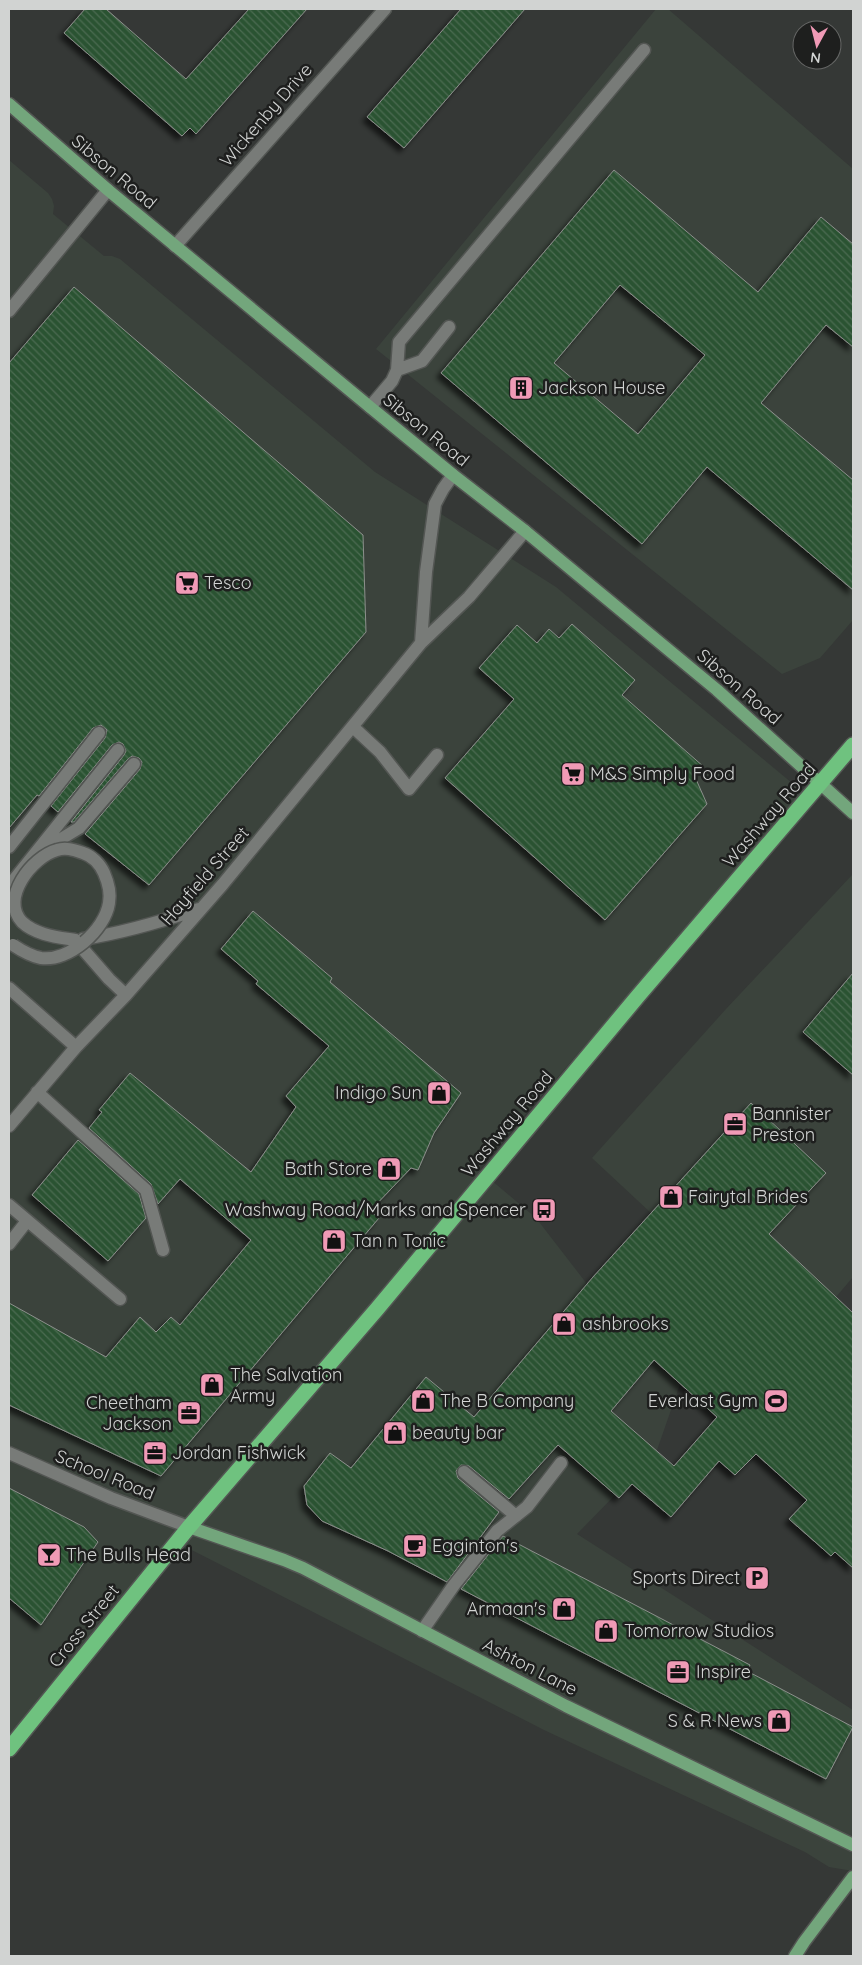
<svg xmlns="http://www.w3.org/2000/svg" width="862" height="1965" font-family="Quicksand,sans-serif">
  <defs>
    <pattern id="building-back-hatch" width="6" height="6" patternUnits="userSpaceOnUse" patternTransform="scale(1.25)"><rect width="6" height="6" fill="#2c5333"/><path d="M-1 5l2 2M0 0l6 6M5-1l2 2" fill="none" stroke="#4a6b50"/></pattern>
    <filter id="shadow"><feDropShadow dx="-4.5" dy="4.5" stdDeviation="2.5" flood-color="#0009"/></filter>
  </defs>
  <rect width="100%" height="100%" fill="#353836"/>
  <path fill="#3b433c" d="M656,9H668L853,169V620L820,658L782,674L376,349Z
    M9,160L48,193L52,199L54,206L53,214L104,256H112L120,259L375,472L556,587L804,793L478,1169L536,1218L587,1284L685,1372L680,1384L656,1453L577,1534L853,1710V1871L829,1867L805,1852L544,1730L176,1542L9,1742Z
    M853,874V1277L836,1297L651,1213L592,1158L726,1009Z"/>
  <path fill="url(#building-back-hatch)" stroke="#8c8f8c" fill-rule="evenodd" filter="url(#shadow)" d="M85,9H106L186,79L249,9H307L196,134L190,128L182,136L64,33Z
    M461,9H525L404,148L367,117Z
    M614,170L758,292L821,217L853,244V347L826,325L761,403L853,480V590L707,467L642,544L441,373ZM620,285L705,355L638,434L554,363Z
    M74,287L363,535L366,632L149,885L85,834L140,769L142,762L139,758L132,756L128,759L74,822H71L124,755L126,751L123,744L119,742L112,745L58,812L51,806L105,738L107,730L101,725L93,728L39,796L37,795L9,828V363Z
    M572,624L635,680L622,695L704,767L695,777L707,804L605,920L445,778L514,699L479,668L517,625L537,643L549,629L559,638Z
    M253,911L332,978L330,982L461,1093L434,1133L418,1170L411,1168L370,1211L379,1218L161,1476L9,1405V1303L106,1357L140,1317L156,1332L171,1317L180,1325L251,1240L180,1179L158,1204L151,1184L89,1128L102,1112L99,1110L130,1073L251,1172L296,1107L286,1096L329,1046L256,984L258,981L221,949Z
    M853,973V1075L803,1032Z
    M751,1103L826,1173L769,1234L853,1313V1568L835,1552L831,1556L789,1519L807,1500L756,1454L735,1475L719,1461L671,1517L632,1484L619,1498L558,1445L509,1499L469,1466L461,1465L456,1471L458,1478L499,1512L447,1582L388,1551L322,1521L307,1505L304,1486L330,1453L351,1468L426,1377L474,1417L593,1277ZM654,1360L717,1417L674,1466L611,1411Z
    M78,1140L139,1194L146,1218L108,1261L32,1195Z
    M9,1488L84,1527L98,1542L41,1625L9,1598Z
    M503,1536L750,1665L747,1671L853,1727L826,1779L461,1589Z"/>
  <g fill="none" stroke-linecap="round" stroke-linejoin="round">
    <defs>
      <path id="minor" d="M175,246L385,9
        M9,311L108,190
        M397,370L422,361L449,327
        M370,407L392,381L397,370L399,342L644,50
        M421,643L426,572L435,504L443,489L453,475
        M353,727L380,752L409,789L437,755
        M9,847L99,733
        M38,853L79,828L134,764
        M9,886L118,750
        M83,939C123,933 160,922 199,909
        M75,940L109,979L126,995
        M9,988L76,1047
        M37,1092L146,1190L163,1250
        M9,1126L76,1047L126,995L223,884L421,643L469,597L525,531
        M9,1205L120,1299
        M9,1244L27,1221
        M9,1453L111,1498L189,1527
        M464,1472L516,1516
        M422,1631L454,1585L497,1531L527,1507L561,1463"/>
      <path id="major" d="M9,104L108,190L370,407L453,475L525,531L717,690L853,813
        M189,1527L284,1560L303,1568L566,1706L853,1845
        M795,1956L804,1942L853,1877"/>
      <path id="highway" d="M9,1749L189,1527L377,1309L638,996L853,745"/>
    </defs>
    <use href="#minor" stroke="#535653" stroke-width="15"/>
    <use href="#major" stroke="#535653" stroke-width="15"/>
    <use href="#highway" stroke="#535653" stroke-width="18"/>
    <use href="#minor" stroke="#787b78" stroke-width="12"/>
    <use href="#major" stroke="#73a67c" stroke-width="12"/>
    <use href="#highway" stroke="#6fc27f" stroke-width="15"/>
    <defs>
      <path id="minor-bridge" d="M13,945C22,951 30,956 41,958C69,962 105,930 109,903C111,892 108,882 104,873C100,864 92,856 83,853C74,850 66,847 57,850C32,857 0,898 22,922C36,935 57,937 75,940"/>
    </defs>
    <use href="#minor-bridge" stroke="#535653" stroke-width="15" stroke-linecap="butt"/>
    <use href="#minor-bridge" stroke="#787b78" stroke-width="12"/>
  </g>
  <defs>
    <symbol id="building-square" viewBox="-11 -11 22 22"><rect x="-9" y="-9" width="18" height="18" rx="4" fill="#f09ab6" stroke="#1e1f1e"/><path d="M-4-6H4V6H1V3H-1V6H-4ZM-2.5-4.3h1.7v1.8h-1.7ZM.8-4.3h1.7v1.8H.8ZM-2.5-1h1.7V.8h-1.7ZM.8-1h1.7V.8H.8Z" fill="#111"/></symbol>
    <symbol id="supermarket-square" viewBox="-11 -11 22 22"><rect x="-9" y="-9" width="18" height="18" rx="4" fill="#f09ab6" stroke="#1e1f1e"/><path d="M-6-5.5h2.5l.6 2H6L4.5 2H-2.5L-4.4-4H-6ZM-1.5 3.2a1.3 1.3 0 1 0 .1 0ZM3 3.2a1.3 1.3 0 1 0 .1 0Z" fill="#111"/></symbol>
    <symbol id="shop-square" viewBox="-11 -11 22 22"><rect x="-9" y="-9" width="18" height="18" rx="4" fill="#f09ab6" stroke="#1e1f1e"/><path d="M-5-2.5h2.3a2.7 3.5 0 0 1 5.4 0H5L5.5 6h-11ZM-1.5-2.5h3a1.5 2.3 0 0 0-3 0Z" fill="#111"/></symbol>
    <symbol id="office-square" viewBox="-11 -11 22 22"><rect x="-9" y="-9" width="18" height="18" rx="4" fill="#f09ab6" stroke="#1e1f1e"/><path d="M-6-3h4V-5.5h4V-3h4V5H-6ZM-1-4.5V-3h2v-1.5ZM-6 0V1H6V0Z" fill="#111"/></symbol>
    <symbol id="bus-square" viewBox="-11 -11 22 22"><rect x="-9" y="-9" width="18" height="18" rx="4" fill="#f09ab6" stroke="#1e1f1e"/><path d="M-5-6H5V4H4V6H2V4H-2V6H-4V4H-5ZM-3.5-4V0h7V-4ZM-3.5 1.2v1.5H-2V1.2ZM2 1.2v1.5H3.5V1.2Z" fill="#111"/></symbol>
    <symbol id="stadium-square" viewBox="-11 -11 22 22"><rect x="-9" y="-9" width="18" height="18" rx="4" fill="#f09ab6" stroke="#1e1f1e"/><path d="M0-5a6.5 5 0 1 0 0 10a6.5 5 0 1 0 0-10ZM-3.5-1.8h7v3.6h-7Z" fill="#111"/></symbol>
    <symbol id="cafe-square" viewBox="-11 -11 22 22"><rect x="-9" y="-9" width="18" height="18" rx="4" fill="#f09ab6" stroke="#1e1f1e"/><path d="M-5.5-4.5H6V0H3Q3 3.5 0 3.5H-2.5Q-5.5 3.5-5.5 0ZM3-3.2v2h1.7v-2ZM-6 4.5H4V6H-6Z" fill="#111"/></symbol>
    <symbol id="bar-square" viewBox="-11 -11 22 22"><rect x="-9" y="-9" width="18" height="18" rx="4" fill="#f09ab6" stroke="#1e1f1e"/><path d="M-6-5H6L.8 .8V4.5H3.5V6h-7V4.5H-.8V.8Z" fill="#111"/></symbol>
    <symbol id="parking-square" viewBox="-11 -11 22 22"><rect x="-9" y="-9" width="18" height="18" rx="4" fill="#f09ab6" stroke="#1e1f1e"/><path d="M-3.5-5.5H1a3.5 3.5 0 0 1 0 7H-1V5.5H-3.5ZM-1-3.4V-.6H.8a1.4 1.4 0 0 0 0-2.8Z" fill="#111"/></symbol>
  </defs>
  <g fill-rule="evenodd">
    <use href="#building-square" x="507" y="374" width="28" height="28"/>
    <use href="#supermarket-square" x="173" y="569" width="28" height="28"/>
    <use href="#supermarket-square" x="559" y="760" width="28" height="28"/>
    <use href="#shop-square" x="425" y="1079" width="28" height="28"/>
    <use href="#office-square" x="721" y="1110" width="28" height="28"/>
    <use href="#shop-square" x="375" y="1155" width="28" height="28"/>
    <use href="#shop-square" x="657" y="1183" width="28" height="28"/>
    <use href="#bus-square" x="530" y="1196" width="28" height="28"/>
    <use href="#shop-square" x="320" y="1227" width="28" height="28"/>
    <use href="#shop-square" x="550" y="1310" width="28" height="28"/>
    <use href="#shop-square" x="198" y="1371" width="28" height="28"/>
    <use href="#shop-square" x="409" y="1387" width="28" height="28"/>
    <use href="#stadium-square" x="762" y="1387" width="28" height="28"/>
    <use href="#office-square" x="175" y="1399" width="28" height="28"/>
    <use href="#shop-square" x="381" y="1419" width="28" height="28"/>
    <use href="#office-square" x="141" y="1439" width="28" height="28"/>
    <use href="#cafe-square" x="401" y="1532" width="28" height="28"/>
    <use href="#bar-square" x="35" y="1541" width="28" height="28"/>
    <use href="#parking-square" x="743" y="1564" width="28" height="28"/>
    <use href="#shop-square" x="550" y="1595" width="28" height="28"/>
    <use href="#shop-square" x="592" y="1617" width="28" height="28"/>
    <use href="#office-square" x="664" y="1658" width="28" height="28"/>
    <use href="#shop-square" x="765" y="1707" width="28" height="28"/>
  </g>
  <g text-anchor="middle" stroke-width="5" stroke-linejoin="round" paint-order="stroke">
    <g font-size="18" fill="#d1d3d2" stroke="#1e1f1e">
      <text transform="translate(266 115) rotate(-49)" y="6">Wickenby Drive</text>
      <text transform="translate(114 172) rotate(40)" y="6">Sibson Road</text>
      <text transform="translate(426 430) rotate(39)" y="6">Sibson Road</text>
      <text transform="translate(739 687) rotate(41)" y="6">Sibson Road</text>
      <text transform="translate(769 815) rotate(-49)" y="6">Washway Road</text>
      <text transform="translate(205 876) rotate(-49)" y="6">Hayfield Street</text>
      <text transform="translate(507 1124) rotate(-50)" y="6">Washway Road</text>
      <text transform="translate(105 1475) rotate(22)" y="6">School Road</text>
      <text transform="translate(84 1626) rotate(-51)" y="6">Cross Street</text>
      <text transform="translate(530 1667) rotate(27)" y="6">Ashton Lane</text>
    </g>
    <g font-size="18" fill="#d1d3d2" stroke="#1e1f1e" text-anchor="start">
      <text x="538" y="394">Jackson House</text>
      <text x="204" y="589">Tesco</text>
      <text x="590" y="780">M&amp;S Simply Food</text>
      <text x="422" y="1099" text-anchor="end">Indigo Sun</text>
      <text x="752" y="1120">Bannister<tspan x="752" dy="21">Preston</tspan></text>
      <text x="372" y="1175" text-anchor="end">Bath Store</text>
      <text x="688" y="1203">Fairytal Brides</text>
      <text x="526" y="1216" text-anchor="end">Washway Road/Marks and Spencer</text>
      <text x="352" y="1247">Tan n Tonic</text>
      <text x="582" y="1330">ashbrooks</text>
      <text x="230" y="1381">The Salvation<tspan x="230" dy="21">Army</tspan></text>
      <text x="440" y="1407">The B Company</text>
      <text x="758" y="1407" text-anchor="end">Everlast Gym</text>
      <text x="172" y="1409" text-anchor="end">Cheetham<tspan x="172" dy="21">Jackson</tspan></text>
      <text x="412" y="1439">beauty bar</text>
      <text x="172" y="1459">Jordan Fishwick</text>
      <text x="432" y="1552">Egginton's</text>
      <text x="66" y="1561">The Bulls Head</text>
      <text x="740" y="1584" text-anchor="end">Sports Direct</text>
      <text x="546" y="1615" text-anchor="end">Armaan's</text>
      <text x="624" y="1637">Tomorrow Studios</text>
      <text x="696" y="1678">Inspire</text>
      <text x="762" y="1727" text-anchor="end">S &amp; R News</text>
    </g>
  </g>
  <rect width="862" height="1965" fill="none" stroke="#d1d3d2" stroke-width="20"/>
  <g transform="translate(817 45) rotate(187)"><circle r="24" fill="#1e1f1e" stroke="#666766"/>
  <path d="M0-4L9 19L0 12L-9 19Z" fill="#f09ab6"/>
  <text y="-8" font-size="14" font-weight="bold" text-anchor="middle" fill="#d1d3d2">N</text>
  </g>
</svg>
